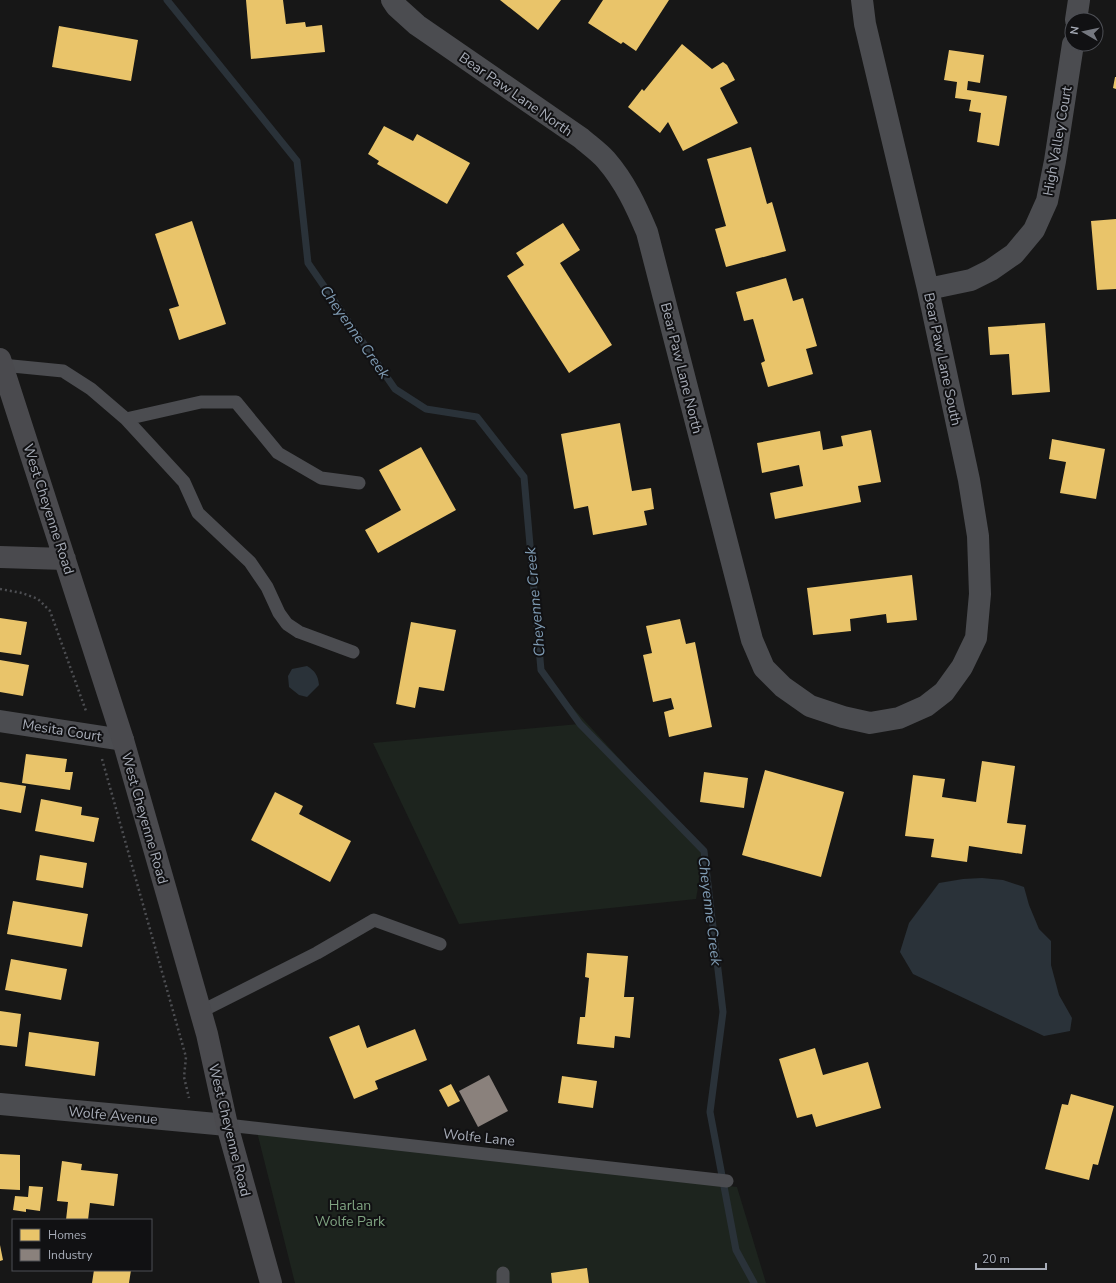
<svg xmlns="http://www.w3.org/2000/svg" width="1116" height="1283" font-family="'Nunito Sans',sans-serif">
  <rect width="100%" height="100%" fill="#171717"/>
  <path fill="#1d241e" d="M540,672L704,851L696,899L459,924L373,743L579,724Z
    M257,1132L737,1187L766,1283H295Z"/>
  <path fill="#2a3239" d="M307,666C315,671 318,675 319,685L307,697L299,695L289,687L288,676L292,669Z
    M982,878L1003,880L1024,887L1029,905L1039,929L1051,941V965L1059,995L1072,1018L1070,1031L1044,1036L913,974L900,952L909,923L939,883L963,879Z"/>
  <path fill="#e9c46a" d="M246,0H283L286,24L305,22L306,27L322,25L325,52L251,59Z
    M500,0H561L538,30Z
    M603,0H669L636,51L623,42L621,44L588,23Z
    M59,26L138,40L131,81L52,67Z
    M682,44L712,69L723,62L727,65L735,80L720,88L738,123L683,151L668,122L660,133L628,107L642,89L644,91Z
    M949,50L984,55L980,83L968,81L967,90L1007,96L999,146L977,142L981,113L969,111L971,100L955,98L957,82L944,80Z
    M1115,77H1116V89L1113,88Z
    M384,126L413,141L417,134L470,163L447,204L377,164L379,161L368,154Z
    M751,147L767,204L772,202L786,251L726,267L715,229L726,226L707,159Z
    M1116,219V289L1097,290L1091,221Z
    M192,221L226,324L179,340L169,309L179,306L155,234Z
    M563,223L580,250L560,263L612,345L569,373L507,276L524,265L516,253Z
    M786,278L793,301L803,298L817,346L806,349L813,374L768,387L761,363L765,361L753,319L744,321L736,292Z
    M1045,323L1050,392L1012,395L1009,354L990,355L988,327Z
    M620,423L632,491L651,488L654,509L644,511L647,525L593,535L588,506L574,509L561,434Z
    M871,430L881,482L858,486L861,502L775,519L770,493L803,486L799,465L762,473L757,443L820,431L823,450L843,446L841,436Z
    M1052,439L1105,449L1096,499L1060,493L1066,462L1049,459Z
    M421,447L456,510L378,553L365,530L401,510L379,470Z
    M912,575L917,620L887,623L886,614L850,619L851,631L813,635L807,588Z
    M0,618L27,622L21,655L0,652Z
    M680,619L686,644L695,642L712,727L669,737L664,712L674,709L671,698L653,702L643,655L652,653L646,626Z
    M411,622L456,630L444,691L419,687L415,708L396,704Z
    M0,660L29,665L23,696L0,692Z
    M26,754L67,759L65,772H73L70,790L22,783Z
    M982,761L1015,766L1007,823L1026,825L1022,854L969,846L967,862L931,857L934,839L905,836L913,775L945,779L942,797L976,802Z
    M765,770L844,792L821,877L742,855Z
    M704,772L748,778L744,808L700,802Z
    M0,782L26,786L21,813L0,809Z
    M275,792L303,806L299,814L351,841L330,882L251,840Z
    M41,799L82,807L81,815L99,818L94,842L35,831Z
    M40,855L87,863L83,888L36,880Z
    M13,901L88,914L82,947L7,934Z
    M587,953L628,956L624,997H634L630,1038L615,1036L614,1048L577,1044L580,1017H585L589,978L585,977Z
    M11,959L67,969L61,1000L5,990Z
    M0,1011L21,1014L17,1047L0,1045Z
    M359,1025L367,1048L415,1029L427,1060L375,1081L378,1089L354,1099L329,1037Z
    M29,1032L99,1042L95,1076L25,1066Z
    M815,1048L823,1075L868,1062L881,1108L816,1127L812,1114L797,1118L779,1059Z
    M562,1076L597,1081L593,1108L558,1103Z
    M451,1084L460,1101L448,1107L439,1090Z
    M1071,1094L1114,1106L1098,1165L1093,1164L1089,1180L1045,1169L1062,1104L1068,1105Z
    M0,1154L20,1155V1190L0,1189Z
    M62,1161L82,1164L81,1170L118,1174L114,1206L90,1203L88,1220H66L68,1202L57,1201Z
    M29,1186L43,1187L40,1211L26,1209V1212L13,1210L15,1196L28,1197Z
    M0,1245L3,1260L0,1261Z
    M587,1268L589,1283H552L551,1273Z
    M94,1270H131L129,1283H92Z"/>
  <path fill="#8a817c" d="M489,1075L508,1111L478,1127L459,1091Z"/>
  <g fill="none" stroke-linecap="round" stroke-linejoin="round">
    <path stroke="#2a3239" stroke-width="7" d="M167,0L297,161L308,263L395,389L426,409L477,417L524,477L541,670L580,724L704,851L723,1012L710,1112L736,1250L754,1283"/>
    <path stroke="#4d4e52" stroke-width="2.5" stroke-dasharray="2 3" stroke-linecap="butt" d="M0,589L22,593L38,599L50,611L86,711
      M102,759L186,1057L184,1077L189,1098"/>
    <path stroke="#4b4c50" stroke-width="13" d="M2,365L63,371L91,389L126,419L184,482L198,513L250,562L267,587L279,613L287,624L299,632L353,652
      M126,419L201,402H236L278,453L321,478L359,483
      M200,1012L317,953L374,920L440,944
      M227,1125L727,1181
      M503,1283V1273"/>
    <path stroke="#4b4c50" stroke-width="22" d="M392,0L396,6L417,25L581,138C589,145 599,152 606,160C625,182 636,206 647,232L752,640L764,668L783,687L810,706L843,717L870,723L899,718L926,706L944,692L962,667L976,638L980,594L978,536L969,480L928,289L865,24L862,0
      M1076,20L1079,0
      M928,289L971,280L991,270L1014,254L1034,230L1047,201L1055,161L1073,44
      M0,721L123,740
      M0,1104L227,1125"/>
    <path stroke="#4a4a4e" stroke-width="22" d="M0,359L123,740L207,1034L227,1125L271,1283
      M0,557L65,559"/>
  </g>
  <g text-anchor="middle" stroke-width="4" stroke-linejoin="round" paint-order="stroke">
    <g font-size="14" fill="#a8adb8" stroke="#111113">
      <text transform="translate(516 94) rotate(35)" y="5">Bear Paw Lane North</text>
      <text transform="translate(1057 141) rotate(-80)" y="5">High Valley Court</text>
      <text transform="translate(943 359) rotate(78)" y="5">Bear Paw Lane South</text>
      <text transform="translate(682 368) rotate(76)" y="5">Bear Paw Lane North</text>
      <text transform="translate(49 509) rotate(72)" y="5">West Cheyenne Road</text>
      <text transform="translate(62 730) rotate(9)" y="5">Mesita Court</text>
      <text transform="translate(145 818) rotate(74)" y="5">West Cheyenne Road</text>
      <text transform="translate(113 1115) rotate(5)" y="5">Wolfe Avenue</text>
      <text transform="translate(230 1130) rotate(76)" y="5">West Cheyenne Road</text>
      <text transform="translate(479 1137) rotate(6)" y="5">Wolfe Lane</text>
    </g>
    <g font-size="14" fill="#7fa381" stroke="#111113">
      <text x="350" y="1210">Harlan<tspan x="350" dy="16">Wolfe Park</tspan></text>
    </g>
    <g font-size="15" font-style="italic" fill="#7f9bb3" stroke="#111113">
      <text transform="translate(355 332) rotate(55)" y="5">Cheyenne Creek</text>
      <text transform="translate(535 602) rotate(-95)" y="5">Cheyenne Creek</text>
      <text transform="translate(710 911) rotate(83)" y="5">Cheyenne Creek</text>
    </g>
  </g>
  <rect x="12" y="1219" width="140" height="52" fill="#111113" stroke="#4d4f55"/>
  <rect x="20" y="1229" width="20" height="12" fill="#e9c46a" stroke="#4d4f55"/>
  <text x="48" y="1239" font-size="12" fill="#a8adb8">Homes</text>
  <rect x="20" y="1249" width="20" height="12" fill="#8a817c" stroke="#4d4f55"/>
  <text x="48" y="1259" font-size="12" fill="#a8adb8">Industry</text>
  <g transform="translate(1084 32) rotate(279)"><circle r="19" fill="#111113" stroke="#4d4f55"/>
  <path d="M0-3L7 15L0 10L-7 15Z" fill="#757880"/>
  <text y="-6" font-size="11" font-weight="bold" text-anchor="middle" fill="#a8adb8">N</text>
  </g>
  <path d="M976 1263v6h70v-6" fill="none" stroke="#a8adb8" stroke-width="2"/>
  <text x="982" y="1263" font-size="12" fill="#a8adb8" stroke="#111113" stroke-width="3" paint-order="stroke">20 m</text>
</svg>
